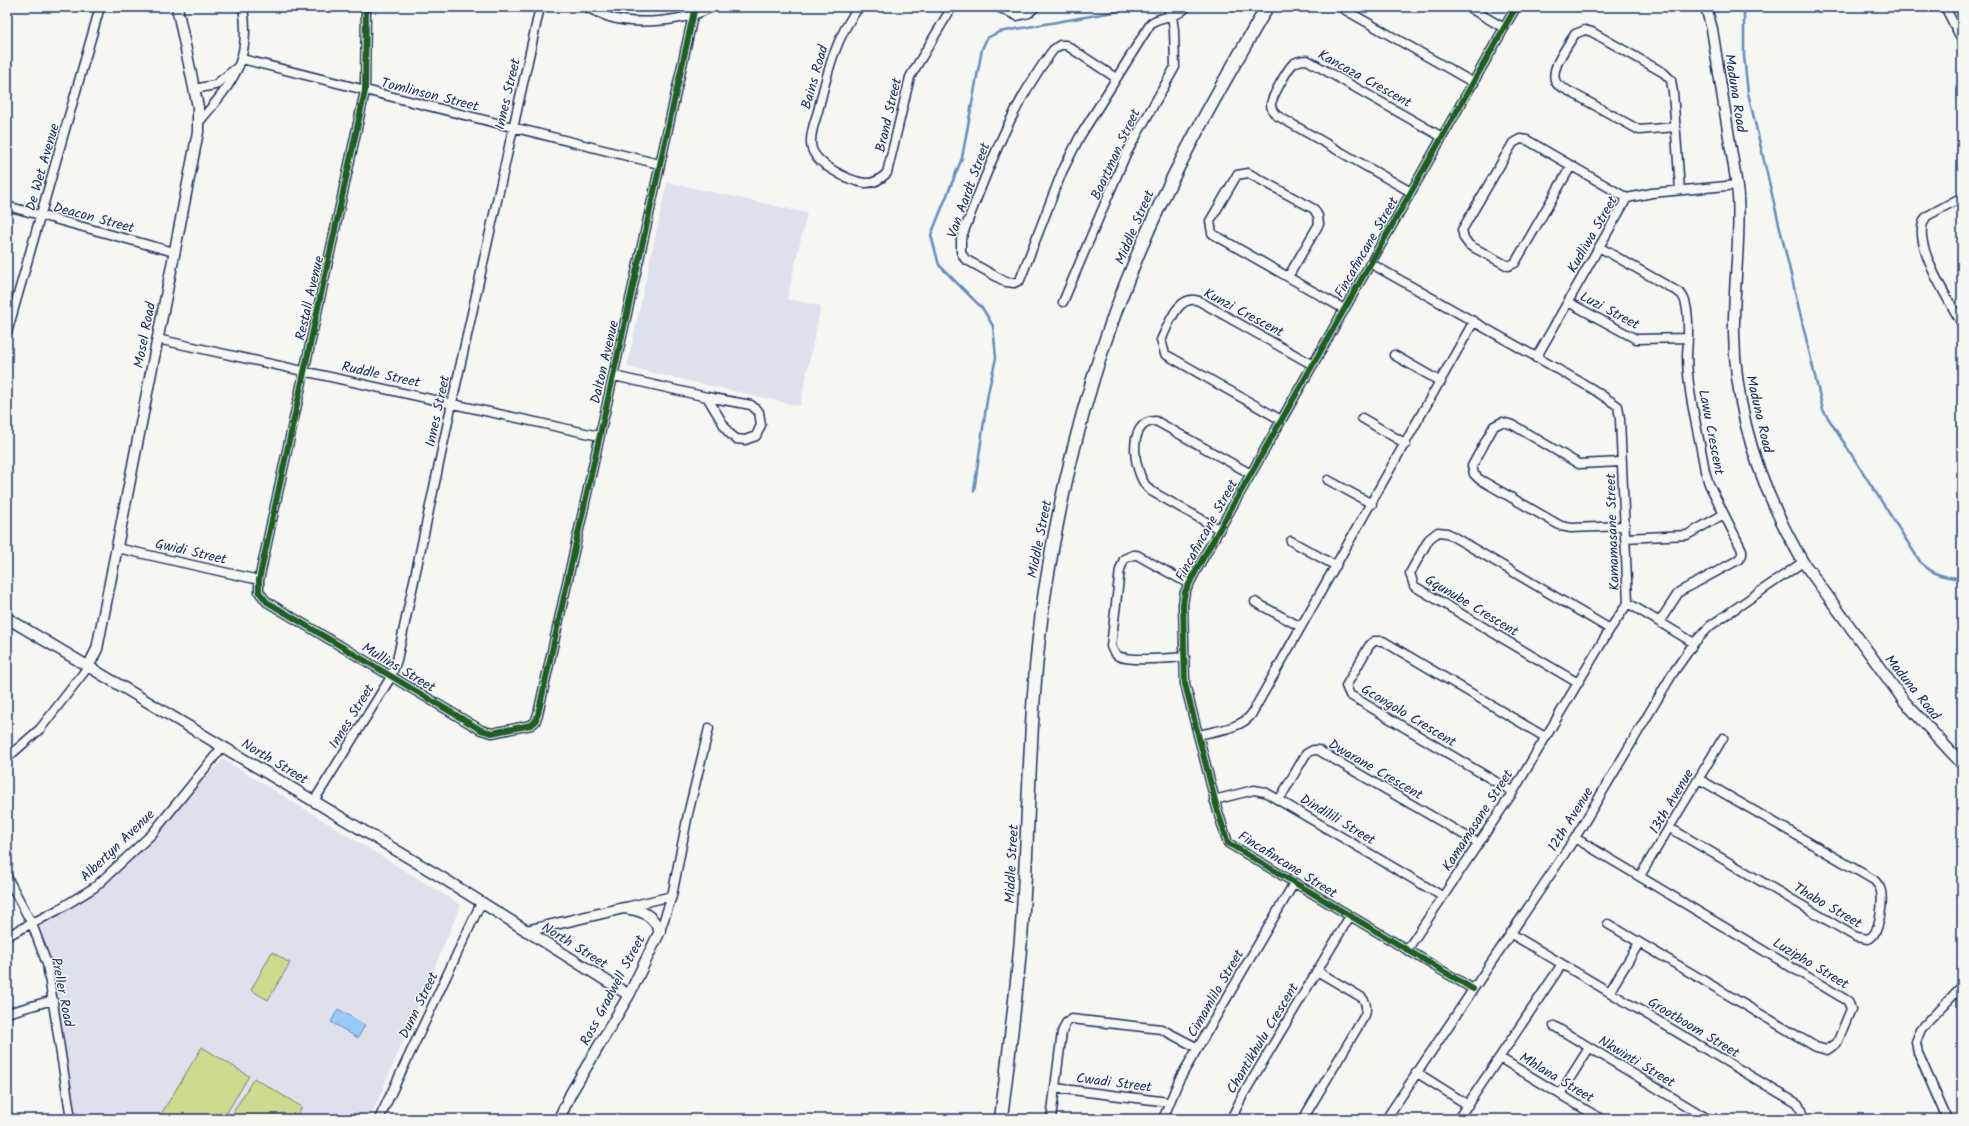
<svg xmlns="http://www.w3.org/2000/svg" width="1969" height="1126" font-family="Kalam,sans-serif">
  <rect width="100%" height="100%" fill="#f6f6f2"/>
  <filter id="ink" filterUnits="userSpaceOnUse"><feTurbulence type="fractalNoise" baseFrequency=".025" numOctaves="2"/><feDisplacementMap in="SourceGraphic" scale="8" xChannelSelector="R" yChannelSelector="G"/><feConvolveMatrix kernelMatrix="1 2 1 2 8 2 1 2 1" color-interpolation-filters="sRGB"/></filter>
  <g filter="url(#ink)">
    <path fill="#dee1ec" d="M667,182L807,213L787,299L821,306L800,406L627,367Z
      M223,759L461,905L370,1119H72L49,965L32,926L92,889L152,835Z"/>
    <path fill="#ceda8d" stroke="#748476" d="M272,952L290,963L268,1000L251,990Z
      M202,1047L249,1076L223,1119H158Z
      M254,1078L302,1107L295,1119H229Z"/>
    <path fill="#98caf5" stroke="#668cb9" d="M338,1009L365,1025L358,1038L331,1022Z"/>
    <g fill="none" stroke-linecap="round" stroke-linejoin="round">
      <path stroke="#668cb9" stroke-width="2.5" d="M1744,7V56L1748,93L1823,410L1921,563C1934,575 1945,578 1962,578
        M974,491L988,393L996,358L993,326L983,309L939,265L931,235L962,158L982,49L987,38L999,32L1142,7"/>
      <defs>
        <path id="minor" d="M366,7L365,91L259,580V592L267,602L481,730L492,733L531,725L535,722L538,714L695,7
          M586,7C594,11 601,14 609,17C637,26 687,21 712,7
          M859,7C835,38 827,74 818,111C815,121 810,133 811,144C812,163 849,181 865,183C874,184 881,179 887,173L910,77L952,7
          M998,7L1017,16L1029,13L1035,7
          M1340,7L1474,83
          M1468,7L1504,28
          M1945,7L1962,40
          M242,59L659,164
          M1116,78L1066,45H1060L1053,50C1010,107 986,174 961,239V252L965,259L1006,282L1014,283L1020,280L1062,172L1079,138L1151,23C1161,15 1177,19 1186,7
          M194,89L215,85L239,66
          M199,122C232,83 252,61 243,7
          M1676,127L1639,130L1558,85C1546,73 1567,47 1575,34L1585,30L1592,32L1664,73L1671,80L1673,92L1680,190
          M1571,166L1515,263L1508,266L1469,245L1464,238L1462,230L1513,143L1520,139L1527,140L1627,198
          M1411,192L1276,115C1273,112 1271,108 1271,104C1272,97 1287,70 1292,65C1296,61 1302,60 1307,60L1442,137
          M1962,197L1927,216C1907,238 1950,302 1962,324
          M7,206L174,252
          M1599,247L1680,293C1691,302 1688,341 1687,355C1687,392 1699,434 1705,471L1709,484L1742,550V555L1738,560L1679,592L1660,621
          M1370,263L1591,388L1618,406L1620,419L1628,603L1610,629L1513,792L1407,950
          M1288,277L1319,224L1318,216L1314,209L1248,173L1237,175L1210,221L1212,233L1213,234L1344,309
          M1063,302L1126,154L1175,67L1174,30L1172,16L1167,7
          M1568,302L1636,339L1688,338
          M7,333L100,7
          M157,339L599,436
          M1394,355L1441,382
          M1536,358L1627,198L1652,193L1737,185
          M614,376L707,397L751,405L759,412L761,425L756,436L745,440L736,439L728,432L707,397
          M1362,418L1406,444
          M1281,420L1165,354L1161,340C1168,326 1178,293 1199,301L1313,365
          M1622,462L1579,464L1513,425L1502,422L1494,426L1472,466L1474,474L1479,479L1561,526L1571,528L1625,526
          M1328,480L1372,504
          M1219,529L1151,491C1134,479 1124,420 1156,421L1251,474
          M1625,538L1687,535L1724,514
          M1291,541L1336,566
          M117,548L259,580
          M1255,602L1301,627
          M1628,603L1694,643
          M1185,657C1170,658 1130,662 1118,656C1115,654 1112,650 1111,646L1120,570L1124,559L1133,555H1137L1189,584
          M1578,683L1414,586L1410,573L1429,539L1438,532L1447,533L1610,629
          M1198,735C1214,731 1240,729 1251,715L1474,321
          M7,758L40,729L88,667
          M1513,792L1350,695L1346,686L1369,646L1374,641H1383L1545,737
          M1214,800L1254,790L1265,792L1442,896
          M1279,800L1306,754L1313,750H1318L1478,843
          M314,801L391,677L397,660L452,403L540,7
          M1670,828L1856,937L1868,939C1880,935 1883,903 1881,891C1880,887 1877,883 1874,880L1699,779
          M1575,838L1848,1001L1851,1009L1837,1043L1827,1050L1816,1047L1608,924
          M1640,876L1723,738
          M7,877L32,924L47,964L71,1119
          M626,907L672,896
          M660,931L672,896L688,814L709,728
          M1510,933L1562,964
          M7,936L56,911L95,887L152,834L223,746
          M1473,989L1228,843L1218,812L1185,684L1183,604L1185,592L1198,567L1516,7
          M1610,991L1639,943
          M7,1013L53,1000
          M1554,1026L1708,1119
          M1500,1058L1601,1119
          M1416,1072L1468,1105
          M1055,1088L1169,1102
          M1560,1094L1589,1048
          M379,1119L481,903
          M1051,1119L1062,1032L1066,1023L1071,1019L1161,1029L1198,1048
          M1163,1119L1179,1080L1294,883
          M1231,1119L1243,1095L1350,916
          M1303,1119L1365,1015C1367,1008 1366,1001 1361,997L1317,971
          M1386,1119L1575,838L1673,673L1694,643L1710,626L1803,562
          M1458,1119L1562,964L1798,1104L1802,1110L1801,1119
          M1947,1119L1918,1053L1916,1042L1921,1029L1962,986"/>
        <path id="tertiary" d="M1706,7L1712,29C1718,65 1723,101 1729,137C1732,156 1736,176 1738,196C1741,242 1733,287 1734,333C1735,414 1762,492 1803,562L1904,701L1962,764
          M7,618L441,877L629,995
          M88,667L97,649L198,132V107L177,7
          M526,931L624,908C641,910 652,914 660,931L629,995L571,1093L559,1119"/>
        <path id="secondary" d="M1001,1119C1009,1050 1019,980 1023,910C1030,804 1029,696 1045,591C1066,455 1104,321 1164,196C1195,131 1231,69 1267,7"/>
      </defs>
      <use href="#minor" stroke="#1b2f5e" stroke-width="11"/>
      <use href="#tertiary" stroke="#1b2f5e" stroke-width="13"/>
      <use href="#secondary" stroke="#1b2f5e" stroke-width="15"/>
      <use href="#minor" stroke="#f6f6f2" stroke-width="8"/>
      <use href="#tertiary" stroke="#f6f6f2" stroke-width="10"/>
      <use href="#secondary" stroke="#f6f6f2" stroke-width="12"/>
      <defs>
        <path id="cycleway" d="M366,7L365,91L259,580V592L267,602L481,730L492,733L531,725L535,722L538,714L695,7
          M1473,989L1228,843L1218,812L1185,684L1183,604L1185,592L1198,567L1516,7"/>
      </defs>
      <use href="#cycleway" stroke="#f6f6f2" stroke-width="8"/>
      <use href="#cycleway" stroke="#1b5e20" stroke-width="6"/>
    </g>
  </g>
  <g text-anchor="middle" stroke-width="3" stroke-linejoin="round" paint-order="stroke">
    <g font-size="14" fill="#1b2f5e" stroke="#f6f6f2">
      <text transform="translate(814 77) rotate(-74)" y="5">Bains Road</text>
      <text transform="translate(1365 78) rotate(29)" y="5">Kancaza Crescent</text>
      <text transform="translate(1736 93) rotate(81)" y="5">Maduna Road</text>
      <text transform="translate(430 94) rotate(14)" y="5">Tomlinson Street</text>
      <text transform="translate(507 94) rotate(-77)" y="5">Innes Street</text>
      <text transform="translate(888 115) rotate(-77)" y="5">Brand Street</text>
      <text transform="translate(1115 154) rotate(-65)" y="5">Baartman Street</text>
      <text transform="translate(42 167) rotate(-74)" y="5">De Wet Avenue</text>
      <text transform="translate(968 190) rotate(-70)" y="5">Van Aardt Street</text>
      <text transform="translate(94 217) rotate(15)" y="5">Deacon Street</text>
      <text transform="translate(1134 227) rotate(-67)" y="5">Middle Street</text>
      <text transform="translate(1592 234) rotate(-60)" y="5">Kudliwa Street</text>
      <text transform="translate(1366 247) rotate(-60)" y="5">Fincafincane Street</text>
      <text transform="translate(309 298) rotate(-77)" y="5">Restall Avenue</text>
      <text transform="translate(1610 310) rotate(28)" y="5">Luzi Street</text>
      <text transform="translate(1244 312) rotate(28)" y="5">Kunzi Crescent</text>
      <text transform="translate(144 335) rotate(-79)" y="5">Mosel Road</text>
      <text transform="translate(604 362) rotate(-77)" y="5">Dalton Avenue</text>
      <text transform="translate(381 374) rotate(12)" y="5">Ruddle Street</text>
      <text transform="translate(437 411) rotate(-78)" y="5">Innes Street</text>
      <text transform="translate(1760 414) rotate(77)" y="5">Maduna Road</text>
      <text transform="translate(1712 432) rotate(79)" y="5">Lawu Crescent</text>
      <text transform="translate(1206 530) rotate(-61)" y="5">Fincafincane Street</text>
      <text transform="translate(1612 532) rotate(-92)" y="5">Kamamasane Street</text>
      <text transform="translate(1039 539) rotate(-79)" y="5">Middle Street</text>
      <text transform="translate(191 551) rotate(13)" y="5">Gwidi Street</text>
      <text transform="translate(1472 605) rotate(31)" y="5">Gqunube Crescent</text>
      <text transform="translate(399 667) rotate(31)" y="5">Mullins Street</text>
      <text transform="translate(1913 687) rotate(51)" y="5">Maduna Road</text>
      <text transform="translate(1409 715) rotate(31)" y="5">Gcongolo Crescent</text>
      <text transform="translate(351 716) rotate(-58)" y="5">Innes Street</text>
      <text transform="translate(275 761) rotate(31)" y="5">North Street</text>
      <text transform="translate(1376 769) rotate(30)" y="5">Dwarane Crescent</text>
      <text transform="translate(1671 801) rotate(-59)" y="5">13th Avenue</text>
      <text transform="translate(1338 819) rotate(31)" y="5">Dindilili Street</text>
      <text transform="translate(1570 819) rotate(-58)" y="5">12th Avenue</text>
      <text transform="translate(1477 820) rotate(-57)" y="5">Kamamasane Street</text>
      <text transform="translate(117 845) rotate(-44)" y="5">Albertyn Avenue</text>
      <text transform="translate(1011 864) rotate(-87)" y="5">Middle Street</text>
      <text transform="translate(1288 864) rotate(32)" y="5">Fincafincane Street</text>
      <text transform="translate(1828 905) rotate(30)" y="5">Thabo Street</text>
      <text transform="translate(575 945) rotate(32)" y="5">North Street</text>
      <text transform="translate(1811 963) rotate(31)" y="5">Luzipho Street</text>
      <text transform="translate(612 990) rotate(-62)" y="5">Ross Gradwell Street</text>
      <text transform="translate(63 992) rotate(79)" y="5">Preller Road</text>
      <text transform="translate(1215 993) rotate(-60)" y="5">Cimamlilo Street</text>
      <text transform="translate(418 1005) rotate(-64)" y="5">Dunn Street</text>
      <text transform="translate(1694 1027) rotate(31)" y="5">Grootboom Street</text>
      <text transform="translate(1262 1038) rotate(-59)" y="5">Chantikhulu Crescent</text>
      <text transform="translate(1637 1061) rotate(31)" y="5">Nkwinti Street</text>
      <text transform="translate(1557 1077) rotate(31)" y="5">Mhlana Street</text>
      <text transform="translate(1114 1082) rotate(7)" y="5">Cwadi Street</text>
    </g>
  </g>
  <rect width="1969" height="1126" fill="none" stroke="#f6f6f2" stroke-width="24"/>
  <rect x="12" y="12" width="1945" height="1102" fill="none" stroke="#1b2f5e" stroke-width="1.5" filter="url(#ink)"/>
</svg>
